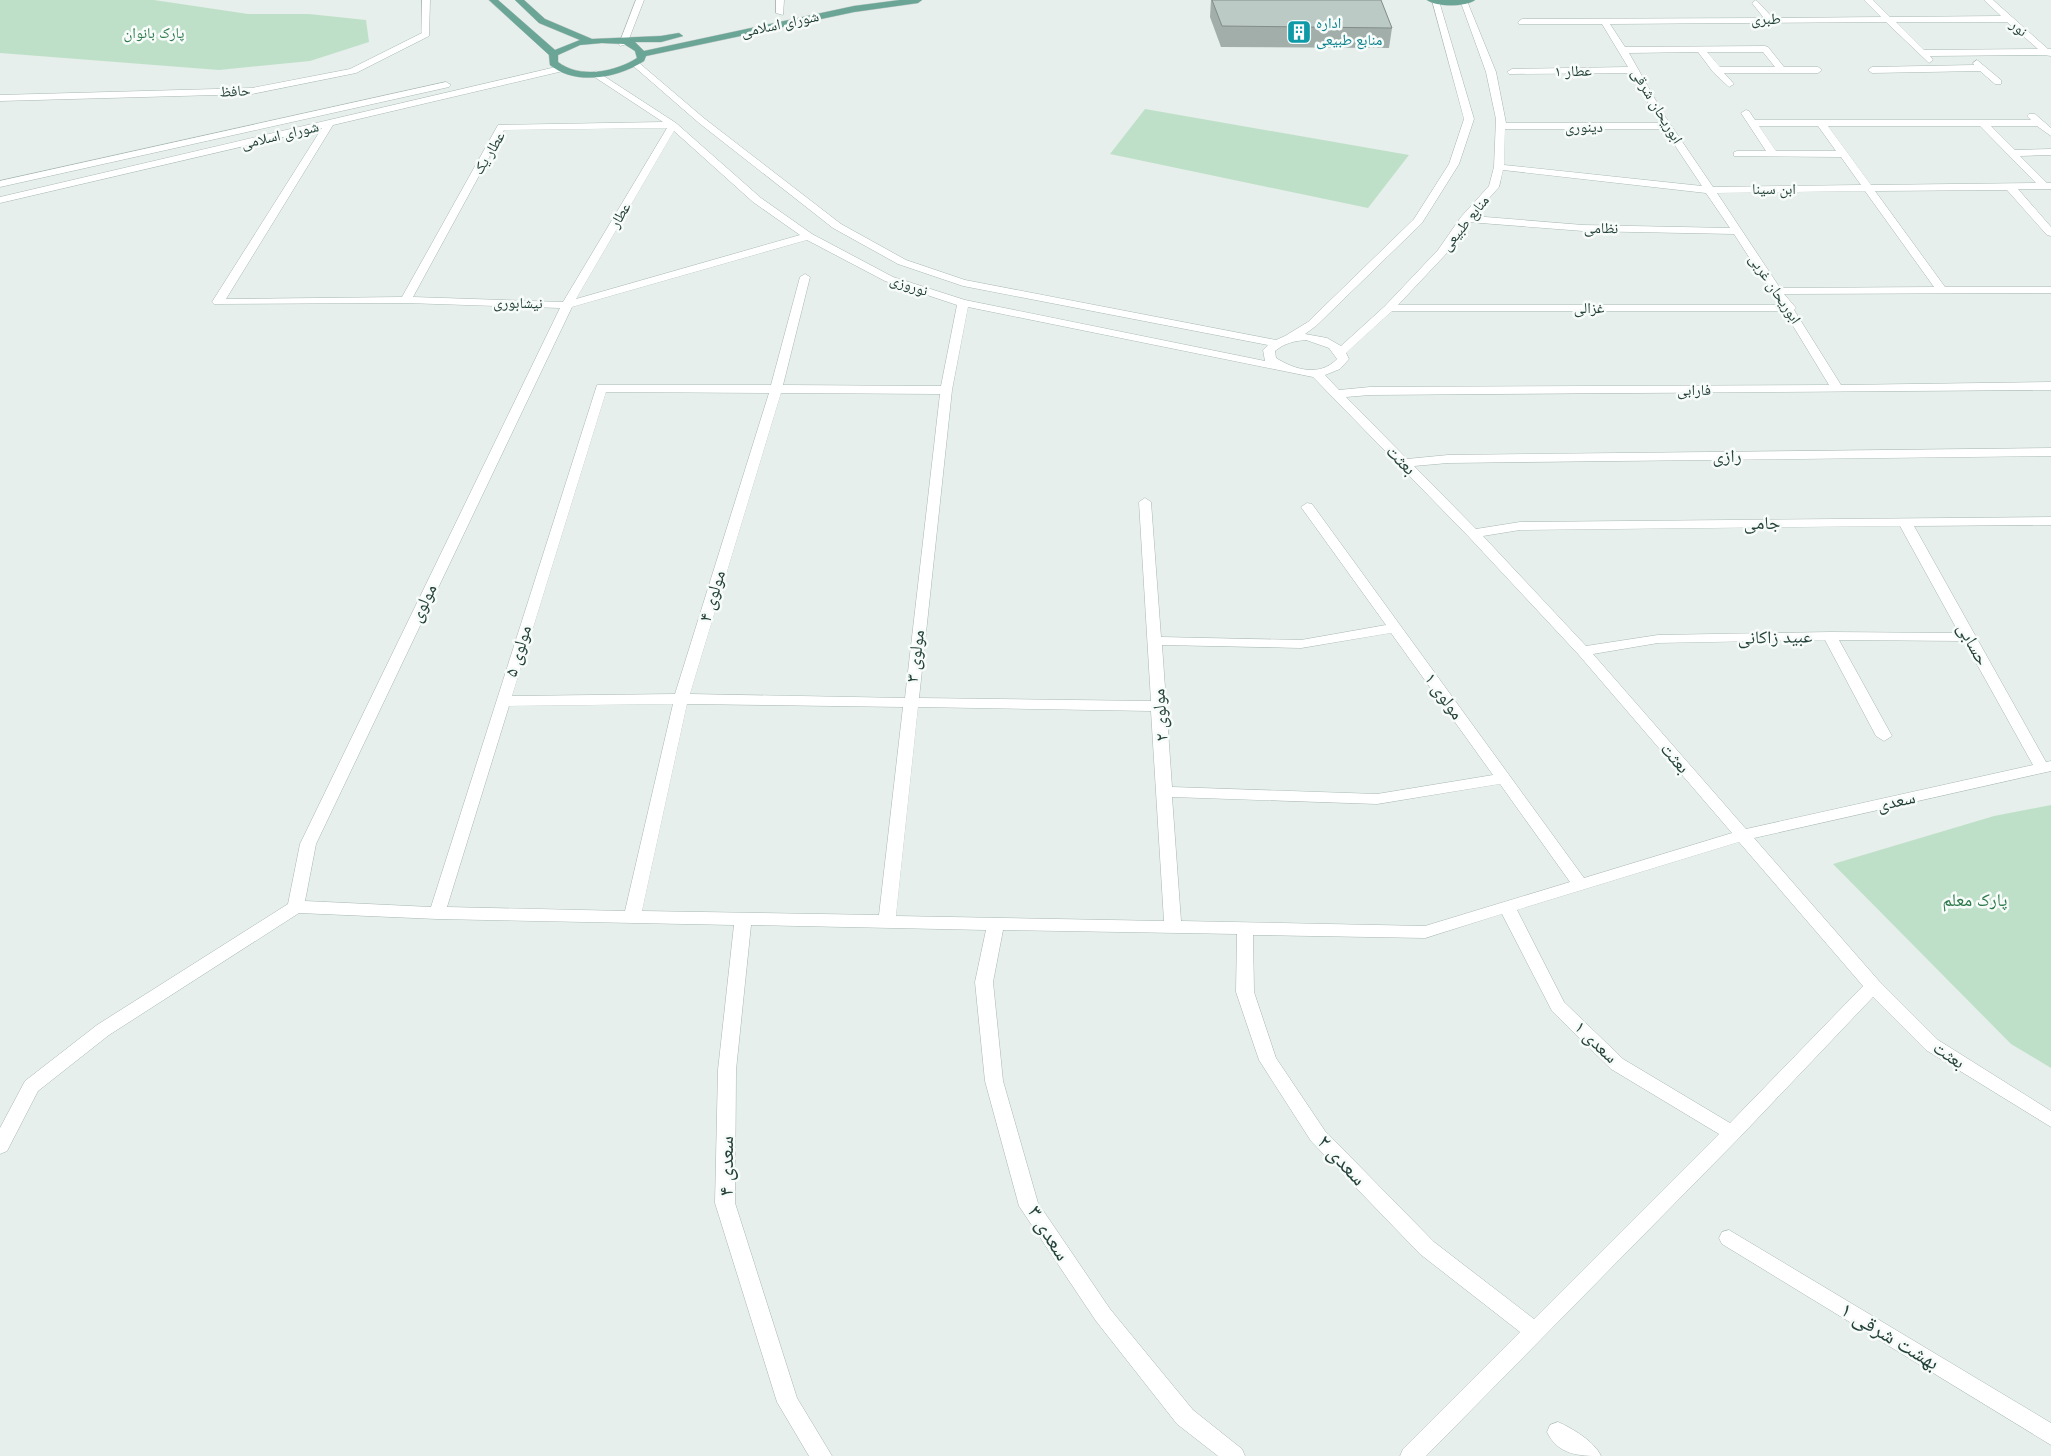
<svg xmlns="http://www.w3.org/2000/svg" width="2051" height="1456" font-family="Mulish,'Noto Naskh Arabic',sans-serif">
  <rect width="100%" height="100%" fill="#e6efeb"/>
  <path fill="#bfe0c8" d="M0,0H154L248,14H309L366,20L369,42L310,61L219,70L0,53Z
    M1145,109L1409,155L1368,208L1110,154Z
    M2051,805V1068L2011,1044L1833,864L1994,816Z"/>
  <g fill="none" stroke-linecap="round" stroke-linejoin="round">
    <defs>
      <path id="minor" d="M422,0H430L429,36L356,73L252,94L0,101V95L252,88L350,69L422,33Z
        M636,0H644L627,44L620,46L619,44Z
        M776,0H784L783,15L776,13Z
        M1432,0L1439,1L1474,119L1459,164L1422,223L1316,326L1305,334L1327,338L1341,346L1385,306L1438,250L1461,217L1489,186L1494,167L1496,119L1486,72L1460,0L1467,1L1496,72L1506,123H1660L1631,73L1509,74L1507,72L1512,69L1628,67L1602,24H1519L1518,22L1522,19L1764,18L1752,3L1756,0L1773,18L1881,17L1864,0H1873L1890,17L2001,16L1984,0H1993L2048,49H2051V56L2044,55L1930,56L1933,60L1929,63L1886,22L1610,24L1625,47L1765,46L1768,47L1784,67H1818L1822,70L1818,73H1724L1734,84L1729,87L1713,72L1698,52L1629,53L1664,115L1713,187L1861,185L1841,157L1734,156V152L1737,151H1766L1741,113L1746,110L1749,111L1755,120H2031L2027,116L2029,114H2035L2051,128V136L2037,126H1991L2015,150L2051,149V155L2020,156L2047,183H2051V189H2018L2051,227V236L2047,235L2007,190L1875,191L1945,287H2051V293L1784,294L1796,308L1794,310L1841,385L2051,382V390L1370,395L1346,397L1407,459L1448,455L2051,448V456L1448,463L1414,466L1476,529L1520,522L2051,517V525L1914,526L2046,762L2051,761V771L1754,838L1879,981L1938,1040L2051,1111V1127L1926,1050L1873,997L1739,1138L1426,1456H1400L1403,1449L1520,1332L1420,1254L1311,1141L1259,1060L1236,992L1237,934L1003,930L993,982L1003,1081L1038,1203L1110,1309L1193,1410L1242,1449L1245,1456H1218L1177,1424L1096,1321L1019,1206L985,1081L975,982L986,930L751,925L736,1070L735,1203L797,1398L832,1456H809L777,1402L715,1203L718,1070L734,925L437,919L299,913L109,1035L38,1091L7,1151L0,1154V1128L25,1081L97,1025L288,904L300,844L560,308L406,303L214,304L212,302L322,128L0,203V197L560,66L563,67V71L333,125L226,299L402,297L498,125L663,122L593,76L591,74L596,71L676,123L761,198L812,234L893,277L965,300L1265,361L1263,350L1268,345L963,286L898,264L833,228L699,123L631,64L638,62L705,119L841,224L906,260L965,280L1276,340L1285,336L1308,322L1414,219L1449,164L1464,119ZM1896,22H2007L2038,49L1924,50ZM1707,52H1763L1775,67H1720ZM1759,126H1818L1836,151H1776ZM1828,126H1980L2036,183L1871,185ZM667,128L563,302L413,297L504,130ZM1505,129H1664L1702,186L1504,165ZM674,131L753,202L800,235L576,299ZM1503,170L1706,193L1730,228L1583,225L1473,216L1499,187ZM1865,191L1934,287L1780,288L1717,193ZM1468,222L1583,231L1734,234L1780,305H1398L1446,254ZM807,240L885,281L957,305L941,386L783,385L810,277L805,274L800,277L771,385H597L431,907L305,901L316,844L572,307ZM968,307L1313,377L1468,536L1578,654L1732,833L1584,878L1312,504L1307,503L1301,507L1386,625L1301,640L1161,637L1151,502L1145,498L1139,502L1151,701L919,698L952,390ZM1392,311H1784L1829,385L1370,387L1339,390L1325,375L1340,369L1349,359L1346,353ZM1306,340L1329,348L1337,359C1320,377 1295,370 1276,358L1275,351C1285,343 1294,341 1306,340ZM606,392L769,393L675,694L512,696ZM781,393L940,394L905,698L690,694ZM1900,526L1959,633L1830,632L1658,635L1586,646L1483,536L1520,530ZM1391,633L1493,775L1377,794L1172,787L1162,645L1301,648ZM1825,640L1876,736L1884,741L1892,736L1839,640L1964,641L2033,765L1746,829L1593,654L1658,643ZM673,704L625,911L447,907L509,706ZM687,704L903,707L879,915L642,911ZM918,707L1151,711L1164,921L896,916ZM1500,784L1570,882L1425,926L1181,921L1172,797L1377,804ZM1739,842L1863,986L1730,1123L1623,1059L1564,1002L1517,910ZM1502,914L1552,1011L1611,1069L1719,1134L1534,1319L1434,1242L1325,1131L1276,1058L1254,992L1253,935L1425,938Z
        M1977,60L2001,80V84H1995L1980,71L1872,73L1868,70L1872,67L1974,65L1973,63Z
        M446,82L451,85L449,87L0,187V181Z
        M1729,1230L2051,1423V1445L1722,1244L1719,1238L1722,1232Z
        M1558,1422C1572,1428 1595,1442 1601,1456C1579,1456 1558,1455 1547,1432L1550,1425Z"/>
      <path id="major" d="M489,0H498L555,50L580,40L539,23L515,0H524L545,19L592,39L661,36L679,33L683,36L661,42H635L644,51L854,6L900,0H922L918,3L854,12L646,56L644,61C618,78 576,86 550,65L549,55ZM602,43L624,44L635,51L637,58C615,72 580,79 558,62V55L580,45Z
        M1427,0H1475C1466,7 1436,7 1427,0Z"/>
    </defs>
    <use href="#minor" stroke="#a8b8b2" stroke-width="1"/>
    <use href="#major" stroke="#c2cac8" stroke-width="1"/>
    <use href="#minor" fill="#fff" fill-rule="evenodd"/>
    <use href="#major" fill="#6aa596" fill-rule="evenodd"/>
  </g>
  <path fill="#a1aea9" d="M1211,0H1381L1392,28L1389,48L1221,47L1210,17Z"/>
  <path fill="#bbcac4" stroke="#838d89" d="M1212,0H1381L1392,28L1222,26Z"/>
  <defs>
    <symbol id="building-square" viewBox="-11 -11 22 22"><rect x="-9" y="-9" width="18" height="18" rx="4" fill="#0f9aa8" stroke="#f7fbf9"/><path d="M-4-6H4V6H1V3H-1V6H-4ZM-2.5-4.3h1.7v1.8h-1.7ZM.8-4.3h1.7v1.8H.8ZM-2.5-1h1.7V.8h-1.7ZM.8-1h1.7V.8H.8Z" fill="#fff"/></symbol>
  </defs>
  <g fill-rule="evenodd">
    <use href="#building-square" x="1285" y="18" width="28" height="28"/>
  </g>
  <g text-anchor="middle" stroke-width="5" stroke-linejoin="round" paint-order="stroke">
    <g font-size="15" fill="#24423a" stroke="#f7fbf9">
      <text x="1766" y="24">طبری</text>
      <text transform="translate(780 24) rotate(-12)" y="5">شورای اسلامی</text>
      <text transform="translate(2019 28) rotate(42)" y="5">نور</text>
      <text transform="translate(1573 71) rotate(-1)" y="5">عطار ۱</text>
      <text transform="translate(235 91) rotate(-3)" y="5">حافظ</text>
      <text transform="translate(1657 106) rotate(59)" y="5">ابوریحان شرقی</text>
      <text x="1584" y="132">دینوری</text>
      <text transform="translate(280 135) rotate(-13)" y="5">شورای اسلامی</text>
      <text transform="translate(489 153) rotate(-59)" y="5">عطار یک</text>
      <text x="1774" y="194">ابن سینا</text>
      <text transform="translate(620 215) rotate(-59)" y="5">عطار</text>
      <text transform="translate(1465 223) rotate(-51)" y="5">منابع طبیعی</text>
      <text transform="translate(1601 228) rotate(1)" y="5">نظامی</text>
      <text transform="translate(909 285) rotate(19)" y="5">نوروزی</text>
      <text transform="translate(1775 289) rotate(56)" y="5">ابوریحان غربی</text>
      <text transform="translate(518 303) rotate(1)" y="5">نیشابوری</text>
      <text x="1589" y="313">غزالی</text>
      <text x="1694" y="395">فارابی</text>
    </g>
    <g font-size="15" fill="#0d838f" stroke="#f7fbf9" text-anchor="start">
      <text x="1316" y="28">اداره<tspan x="1316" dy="17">منابع طبیعی</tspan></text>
    </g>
    <g font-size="15" fill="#2d7a4b" stroke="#f7fbf9">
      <text x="154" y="38">پارک بانوان</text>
    </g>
    <g font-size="18" fill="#24423a" stroke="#f7fbf9">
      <text transform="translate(1727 456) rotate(-1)" y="6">رازی</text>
      <text transform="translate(1401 460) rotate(45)" y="6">بعثت</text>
      <text transform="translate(1762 523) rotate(-1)" y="6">جامی</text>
      <text transform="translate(712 596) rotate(-73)" y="6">مولوی ۴</text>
      <text transform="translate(423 603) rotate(-64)" y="6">مولوی</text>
      <text transform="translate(1775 637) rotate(-1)" y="6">عبید زاکانی</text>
      <text transform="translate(1973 644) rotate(61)" y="6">حسابی</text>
      <text transform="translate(518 651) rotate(-73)" y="6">مولوی ۵</text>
      <text transform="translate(915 656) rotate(-83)" y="6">مولوی ۳</text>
      <text transform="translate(1444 696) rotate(54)" y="6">مولوی ۱</text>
      <text transform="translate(1160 715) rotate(-94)" y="6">مولوی ۲</text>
      <text transform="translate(1675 758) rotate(49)" y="6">بعثت</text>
      <text transform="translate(1896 801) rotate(-13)" y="6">سعدی</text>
      <text transform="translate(1596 1042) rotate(44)" y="6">سعدی ۱</text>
      <text transform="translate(1949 1055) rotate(34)" y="6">بعثت</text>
    </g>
    <g font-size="18" fill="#2d7a4b" stroke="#f7fbf9">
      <text x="1975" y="906">پارک معلم</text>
    </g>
    <g font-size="21" fill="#24423a" stroke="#f7fbf9">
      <text transform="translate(1342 1160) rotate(47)" y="7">سعدی ۲</text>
      <text transform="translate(726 1166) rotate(-90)" y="7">سعدی ۴</text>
      <text transform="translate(1049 1233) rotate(58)" y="7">سعدی ۳</text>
      <text transform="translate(1890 1336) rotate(31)" y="7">بهشت شرقی ۱</text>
    </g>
  </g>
</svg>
